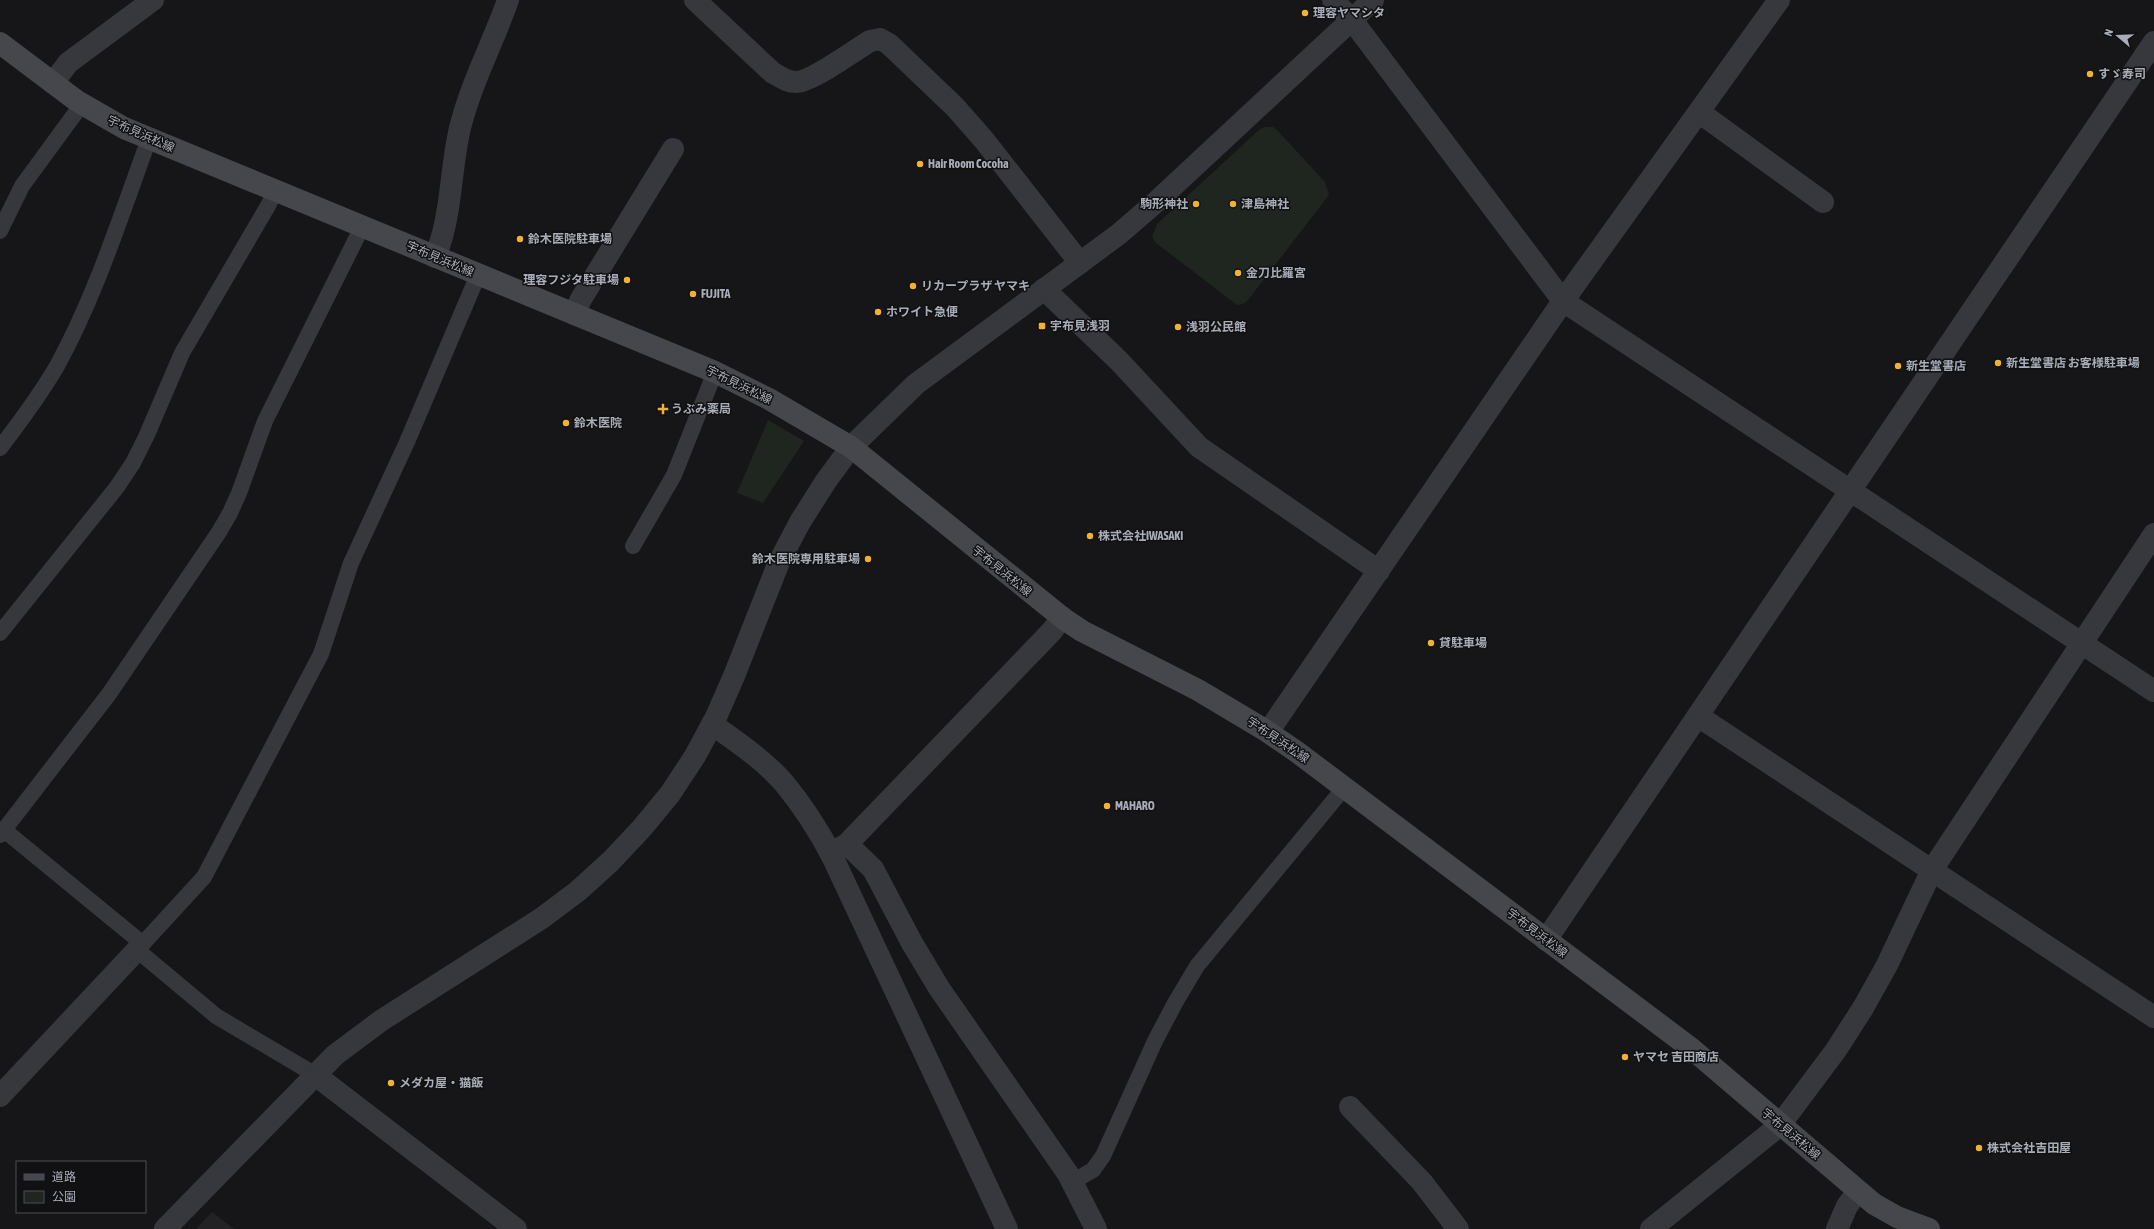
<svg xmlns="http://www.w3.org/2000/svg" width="2154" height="1229" font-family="'Asap Condensed','Noto Sans JP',sans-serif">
  <rect width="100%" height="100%" fill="#161618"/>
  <path fill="#222225" d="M212,1212L234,1229H196Z"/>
  <path fill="#1e261f" d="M1265,127H1273L1278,131L1325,182L1329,195L1248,300L1243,304L1237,305L1156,243L1152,237L1157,224L1260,129Z
    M768,420L804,441L763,503L737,493Z"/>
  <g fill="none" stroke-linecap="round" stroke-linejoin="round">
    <path stroke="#37383d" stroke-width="16" d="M0,231L22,186L82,104
      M0,448C20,422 40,395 57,366C96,295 121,215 149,139
      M633,546L674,475L715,372
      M0,633L117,487L133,463L146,437L182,353L269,204L275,191
      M4,830L143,944
      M0,835L109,694L219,532L230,513L239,493L265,421L362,227
      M314,1074L216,1016L137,950L204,877L321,654L351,563L407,442L478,275
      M1072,1182L1093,1170L1103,1156L1155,1041L1175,1003L1197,966L1344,788"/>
    <path stroke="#37383d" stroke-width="22" d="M695,0L773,73C781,77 787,82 796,82C812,82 855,50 870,41L880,39L889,44L955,107L984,140L1080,263
      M1333,0L1352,20L1563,301L2154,691
      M53,83L68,63L153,0
      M1699,112L1823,202
      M435,257C452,217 450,170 460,128C471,83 493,43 508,0
      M1044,289L1119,361L1199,447L1379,571
      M574,314L581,299L673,149
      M1698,716L2154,1017
      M712,724C737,742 764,760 784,783C803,806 819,831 833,858L1007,1229
      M1268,732L1563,301L1779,0
      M847,844L873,869L912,943L939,988L1068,1174L1096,1229
      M835,851L847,844L1052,631L1062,617
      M1546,940L2154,42
      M314,1074L516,1229
      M0,1096L137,950
      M1350,1107L1422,1182L1458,1229
      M1651,1229L1780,1125L1836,1050L1863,1008L1887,965L1932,870L2154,534
      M1837,1229L1847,1206L1858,1191"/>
    <path stroke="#37383d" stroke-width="22" d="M165,1229L335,1055L382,1020L542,918L578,891L611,861L642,828L670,794L695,756L716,717L734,676L779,562L800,522L826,481L851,447L916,384L1119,234L1156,202L1373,0"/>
    <path stroke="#45474d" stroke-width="22" d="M0,43L77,101L124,128L715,372L769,399L851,447L1064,619L1082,631L1198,690L1265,730L1297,752L1692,1049L1874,1204L1897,1217L1929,1229"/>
  </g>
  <g fill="#f2b134" stroke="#111113" stroke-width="1.5">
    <circle cx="1305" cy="13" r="4"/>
    <circle cx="2090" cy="74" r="4"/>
    <circle cx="920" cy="164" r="4"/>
    <circle cx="1196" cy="204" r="4"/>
    <circle cx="1233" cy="204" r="4"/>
    <circle cx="520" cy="239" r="4"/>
    <circle cx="1238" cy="273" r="4"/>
    <circle cx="627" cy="280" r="4"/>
    <circle cx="913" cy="286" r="4"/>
    <circle cx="693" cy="294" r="4"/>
    <circle cx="878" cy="312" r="4"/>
    <rect x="1038" y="322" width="8" height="8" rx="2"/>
    <circle cx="1178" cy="327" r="4"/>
    <circle cx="1998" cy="363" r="4"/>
    <circle cx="1898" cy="366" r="4"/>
    <path d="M661 403h4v4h4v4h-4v4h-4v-4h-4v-4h4z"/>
    <circle cx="566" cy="423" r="4"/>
    <circle cx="1090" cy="536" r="4"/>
    <circle cx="868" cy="559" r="4"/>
    <circle cx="1431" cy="643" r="4"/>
    <circle cx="1107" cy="806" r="4"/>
    <circle cx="1625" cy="1057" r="4"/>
    <circle cx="391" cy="1083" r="4"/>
    <circle cx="1979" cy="1148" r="4"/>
  </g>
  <g text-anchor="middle" stroke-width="3" stroke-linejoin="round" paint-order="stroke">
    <g font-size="12" font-weight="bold" fill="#a8adb8" stroke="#111113" text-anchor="start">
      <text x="1313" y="17">理容ヤマシタ</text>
      <text x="2098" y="78">すゞ寿司</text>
      <text x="928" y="168">Hair Room Cocoha</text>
      <text x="1188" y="208" text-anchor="end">駒形神社</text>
      <text x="1241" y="208">津島神社</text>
      <text x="528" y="243">鈴木医院駐車場</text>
      <text x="1246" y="277">金刀比羅宮</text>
      <text x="619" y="284" text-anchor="end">理容フジタ駐車場</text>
      <text x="921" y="290">リカープラザ ヤマキ</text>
      <text x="701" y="298">FUJITA</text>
      <text x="886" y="316">ホワイト急便</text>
      <text x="1050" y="330">宇布見浅羽</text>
      <text x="1186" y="331">浅羽公民館</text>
      <text x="2006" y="367">新生堂書店 お客様駐車場</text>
      <text x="1906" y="370">新生堂書店</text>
      <text x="671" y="413">うぶみ薬局</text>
      <text x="574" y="427">鈴木医院</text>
      <text x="1098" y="540">株式会社IWASAKI</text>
      <text x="860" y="563" text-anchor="end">鈴木医院専用駐車場</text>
      <text x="1439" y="647">貸駐車場</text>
      <text x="1115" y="810">MAHARO</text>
      <text x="1633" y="1061">ヤマセ 吉田商店</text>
      <text x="399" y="1087">メダカ屋・猫飯</text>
      <text x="1987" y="1152">株式会社吉田屋</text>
    </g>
    <g font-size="12" fill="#a8adb8" stroke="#111113">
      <text transform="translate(141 134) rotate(24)" y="4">宇布見浜松線</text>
      <text transform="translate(440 259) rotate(23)" y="4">宇布見浜松線</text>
      <text transform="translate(739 385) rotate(26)" y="4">宇布見浜松線</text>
      <text transform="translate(1002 571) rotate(39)" y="4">宇布見浜松線</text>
      <text transform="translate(1278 740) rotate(34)" y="4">宇布見浜松線</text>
      <text transform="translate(1537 933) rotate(37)" y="4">宇布見浜松線</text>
      <text transform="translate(1791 1134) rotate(40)" y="4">宇布見浜松線</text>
    </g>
  </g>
  <rect x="16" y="1161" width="130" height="52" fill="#111113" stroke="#4d4f55"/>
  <rect x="24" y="1174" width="20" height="6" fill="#45474d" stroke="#4d4f55"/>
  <text x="52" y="1181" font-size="12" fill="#a8adb8">道路</text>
  <rect x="24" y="1191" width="20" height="12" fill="#1e261f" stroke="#4d4f55"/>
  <text x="52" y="1201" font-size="12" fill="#a8adb8">公園</text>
  <g transform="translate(2118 36) rotate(289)" stroke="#111113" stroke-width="3" paint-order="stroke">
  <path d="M0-3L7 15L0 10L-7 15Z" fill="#a8adb8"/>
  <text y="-6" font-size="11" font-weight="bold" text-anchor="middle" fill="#a8adb8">N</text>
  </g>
</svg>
